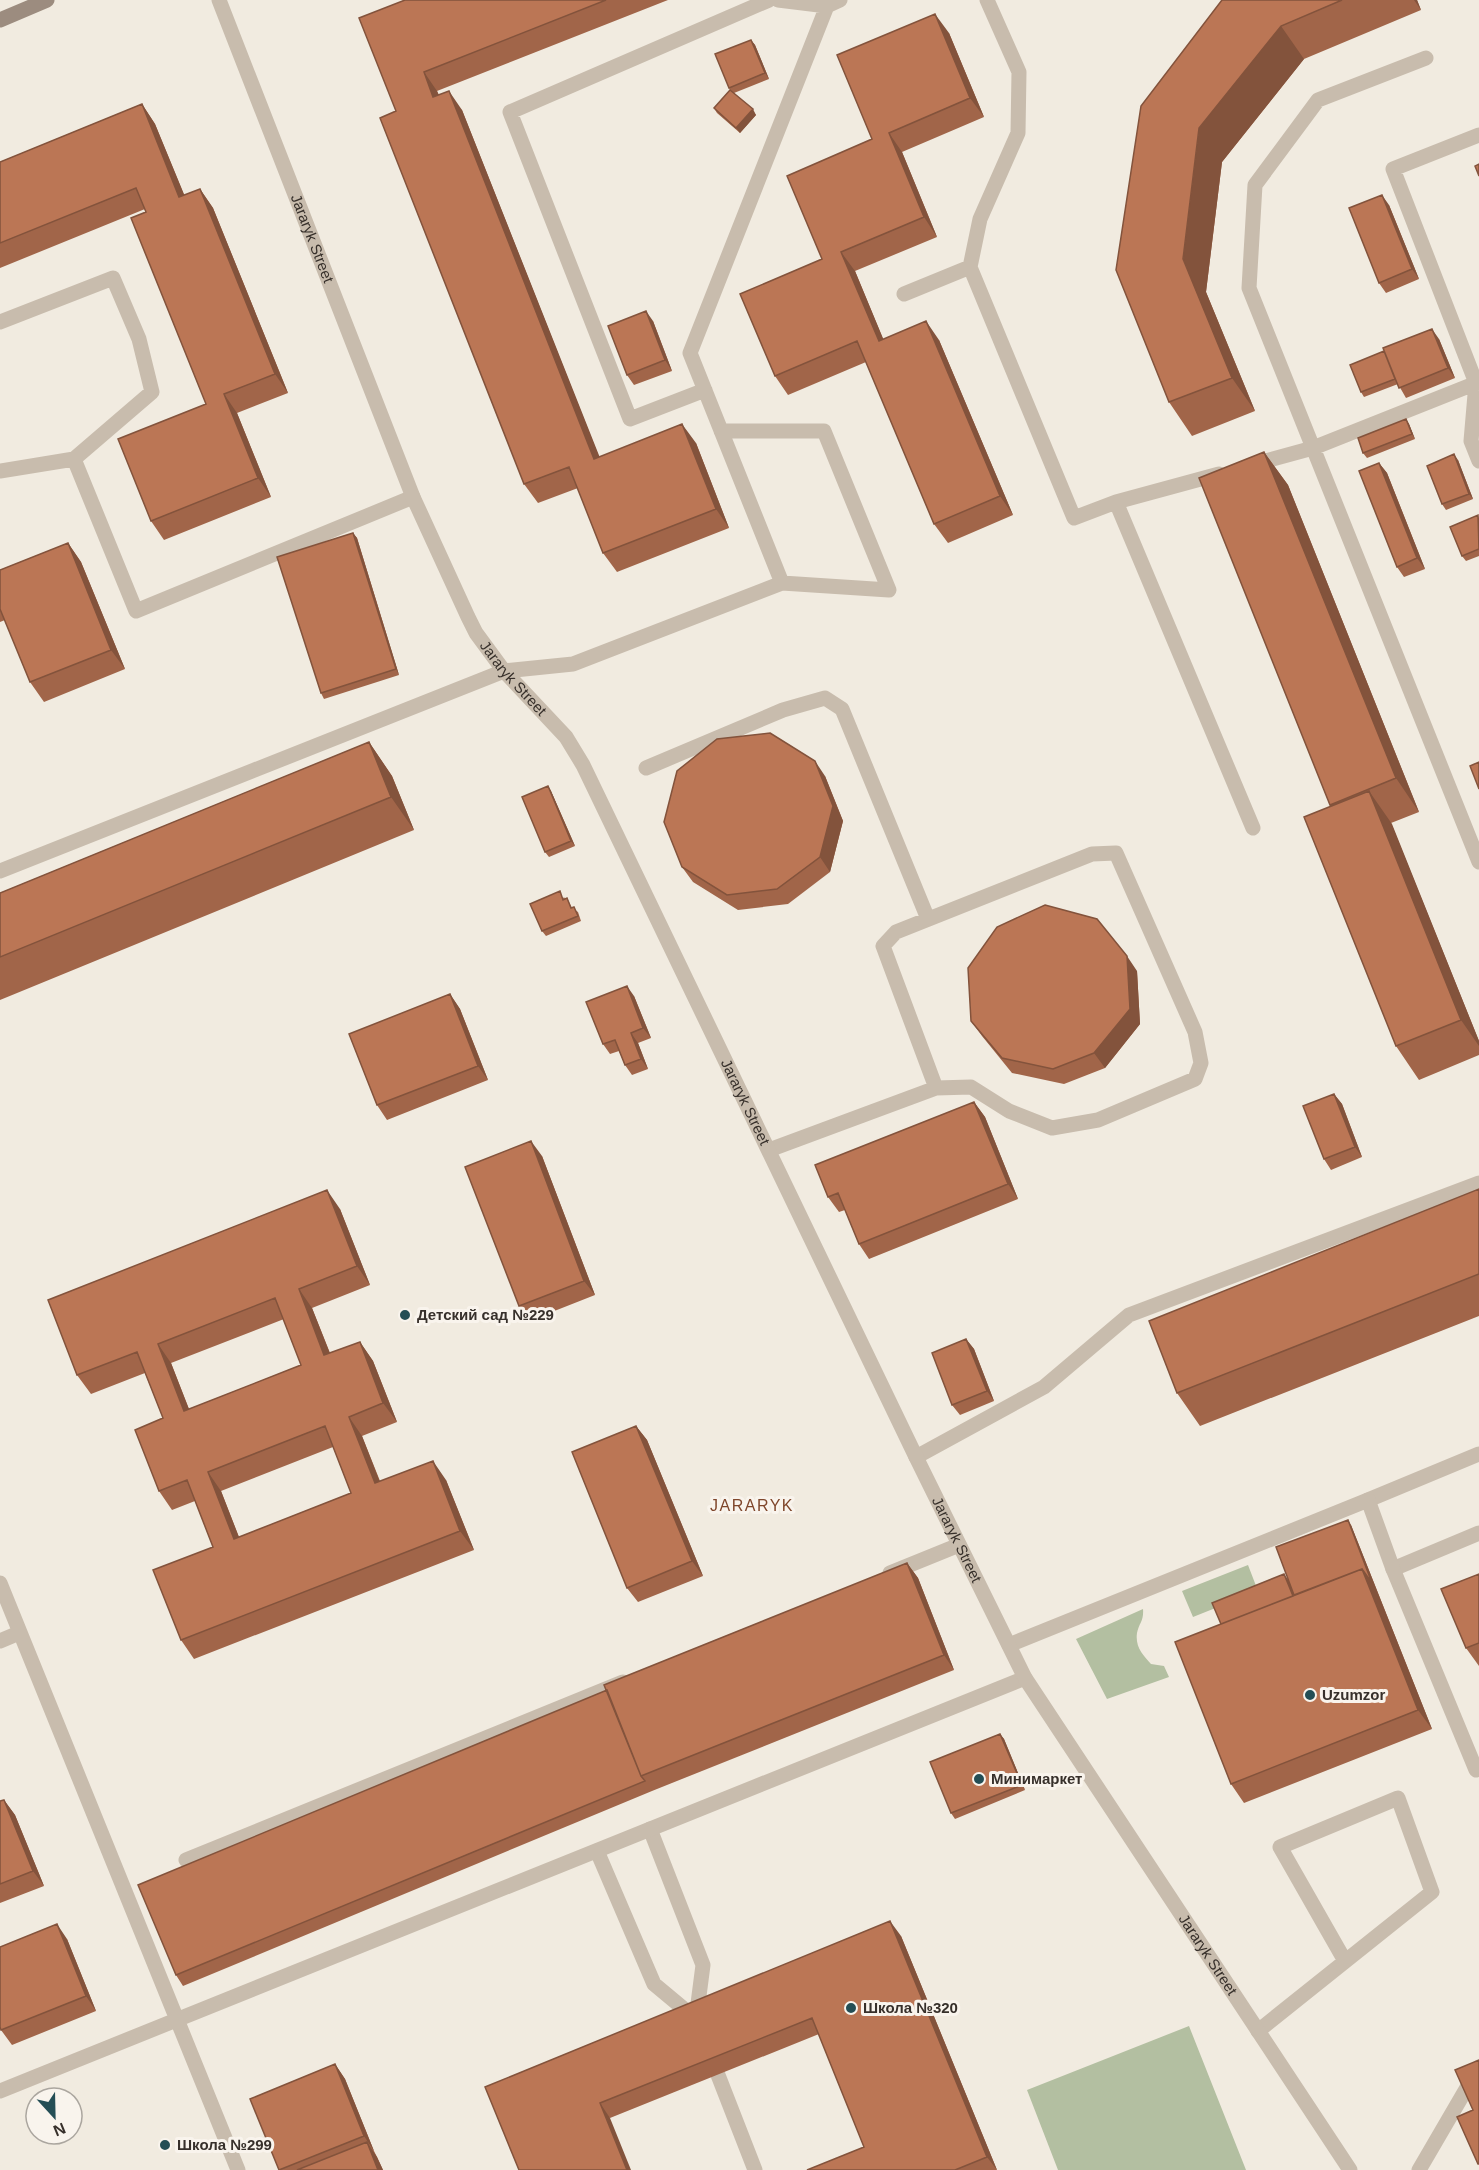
<svg xmlns="http://www.w3.org/2000/svg" width="1479" height="2170" font-family="Helvetica,sans-serif">
  <rect width="100%" height="100%" fill="#f1ebe0"/>
  <path fill="#b3bfa1" d="M1248,1565L1258,1591L1193,1617L1182,1591Z
    M1143,1609C1144,1621 1139,1623 1137,1633C1135,1647 1143,1655 1151,1664L1164,1666L1169,1677L1107,1699L1076,1639Z
    M1189,2026L1246,2170H1058L1027,2090Z"/>
  <g fill="none" stroke-linecap="round" stroke-linejoin="round">
    <path stroke="#c8bcad" stroke-width="15" d="M778,0L827,6L840,0
      M987,0L1019,72L1018,133L980,219L970,267L1074,518L1116,502L1219,474
      M1426,58L1318,100L1255,185L1249,288L1479,862
      M1479,135L1393,169L1476,383L1471,441L1479,461
      M904,294L970,267
      M0,322L113,278L139,339L152,392L74,459L0,471
      M705,390L630,419L510,112L769,0
      M74,459L136,611L413,497
      M1251,465L1313,448L1479,382
      M1116,502L1253,828
      M782,583L690,353L827,6L825,0
      M646,768L783,710L825,698L842,709L928,919
      M0,871L504,671L573,664L782,583L889,590L824,431H721
      M769,1150L936,1088L971,1087L1009,1111L1052,1128L1098,1120L1195,1079L1201,1063L1195,1032L1116,853L1092,854L896,932L883,946L936,1088
      M916,1457L1044,1387L1129,1315L1479,1183
      M1368,1500L1479,1454
      M1393,1569L1479,1533
      M890,1573L959,1545
      M650,1829L703,1965L696,2019
      M597,1851L654,1984L696,2019
      M186,1860L623,1682
      M1258,2031L1432,1892L1398,1798L1280,1847L1345,1961
      M718,2075L755,2170"/>
    <path stroke="#c8bcad" stroke-width="15" d="M0,1583L238,2170
      M0,1641L19,1633
      M1009,1645L1368,1500L1393,1569L1476,1770
      M0,2091L1025,1678
      M1419,2170L1479,2067"/>
    <path stroke="#c8bcad" stroke-width="15" id="s1" d="M219,0L413,497L468,617L476,633L504,671L566,737L583,765L916,1457L1025,1678L1350,2170"/>
    <path stroke="#9c8c7f" stroke-width="15" d="M0,20L47,0"/>
  </g>
  <path fill="#a16549" fill-rule="evenodd" d="M405,0H668L437,91L439,95L462,110L599,457L696,443L729,528L617,572L603,553L578,488L538,503L524,484Z
    M1222,0H1417L1421,10L1304,59L1222,162L1206,292L1255,411L1192,436L1169,402Z
    M949,33L984,117L902,152L937,237L855,271L883,339L939,340L1013,515L948,543L934,524L866,362L788,395L775,376L872,139Z
    M751,40L755,45L769,79L734,93L756,115L740,133L717,113L714,108L730,90L729,88Z
    M142,104L155,124L184,195L200,189L213,208L288,393L237,413L271,497L164,540L151,521L206,404L145,209L0,268V162Z
    M1389,205L1419,279L1386,293L1379,283Z
    M653,321L672,371L634,385L627,375Z
    M1439,339L1455,378L1406,398L1398,384L1364,397L1361,392Z
    M1406,419L1409,424L1415,439L1367,458L1363,453Z
    M1264,452L1288,485L1419,812L1391,823L1479,1041V1055L1419,1080L1396,1046L1331,806L1199,478Z
    M1458,460L1473,499L1446,510L1442,504Z
    M1379,463L1387,473L1425,569L1404,577L1397,567Z
    M1479,516V556L1466,561L1462,556Z
    M353,533L357,538L399,675L324,699L321,693Z
    M68,543L81,562L125,669L44,702L30,682L5,620L0,622V570Z
    M369,742L392,776L414,830L0,1000V893Z
    M825,776L843,821L830,872L788,904L738,910L693,882L682,867Z
    M548,786L551,791L575,846L549,857L545,852Z
    M564,897L565,899L567,898L572,908L578,912L581,921L546,936L542,931Z
    M1137,971L1140,1024L1105,1068L1064,1084L1012,1073L982,1036L971,1021Z
    M450,994L460,1009L488,1080L387,1120L377,1105Z
    M634,996L651,1038L638,1043L648,1069L632,1075L625,1065L619,1051L610,1054L603,1044Z
    M1334,1094L1342,1104L1362,1157L1331,1170L1324,1159Z
    M974,1102L985,1117L1018,1199L869,1259L859,1244L845,1210L839,1212L828,1197Z
    M542,1156L595,1295L529,1321L519,1306Z
    M1479,1189V1316L1200,1426L1177,1393Z
    M340,1209L370,1285L312,1308L330,1353L360,1342L373,1361L397,1422L362,1436L380,1481L446,1480L474,1550L194,1659L181,1640L213,1547L195,1501L172,1510L159,1491L163,1418L145,1373L91,1394L77,1375ZM284,1319L301,1365L189,1409L171,1363ZM333,1447L351,1493L239,1537L221,1491Z
    M966,1339L974,1349L994,1401L960,1415L952,1405Z
    M636,1426L647,1440L703,1576L638,1602L627,1588Z
    M1351,1525L1432,1729L1244,1803L1231,1784L1221,1624L1288,1579Z
    M907,1563L918,1578L954,1670L652,1791L183,1986L176,1975L607,1690Z
    M1479,1574V1666L1466,1648Z
    M1000,1734L1004,1739L1025,1790L955,1819L951,1813Z
    M4,1800L15,1815L44,1886L0,1903V1801Z
    M901,1936L997,2170H807L864,2147L819,2034L610,2118L485,2087Z
    M67,1939L96,2011L12,2045L1,2030Z
    M335,2064L345,2079L374,2151L377,2157L383,2170H279Z"/>
  <path fill="#83533c" d="M1414,0H1417L1421,10Z
    M935,14L949,33L984,117L970,98Z
    M1281,26L1304,59L1222,162L1206,292L1255,411L1232,378L1183,259L1199,128Z
    M751,40L755,45L769,79L765,73Z
    M424,72L437,91L447,116L433,97Z
    M449,91L462,110L608,478L594,459Z
    M142,104L155,124L193,216L179,197Z
    M753,109L756,115L740,133L736,128Z
    M889,133L902,152L937,237L924,217Z
    M200,189L213,208L288,393L275,374Z
    M1382,195L1389,205L1419,279L1412,269Z
    M841,252L855,271L892,360L879,341Z
    M646,311L653,321L672,371L665,360Z
    M926,321L939,340L1013,515L1000,496Z
    M1432,329L1439,339L1455,378L1448,368Z
    M224,394L237,413L271,497L258,478Z
    M1406,419L1409,424L1415,439L1412,434Z
    M682,424L696,443L729,528L716,509Z
    M1264,452L1288,485L1419,812L1396,778Z
    M1454,454L1458,460L1473,499L1469,494Z
    M1379,463L1387,473L1425,569L1417,558Z
    M353,533L357,538L399,675L396,669Z
    M68,543L81,562L125,669L111,650Z
    M369,742L392,776L414,830L391,797Z
    M815,761L825,776L843,821L830,872L820,857Z
    M548,786L551,791L575,846L571,841Z
    M1369,791L1392,824L1479,1041V1046L1461,1020Z
    M1127,956L1137,971L1140,1024L1105,1068L1094,1053Z
    M627,986L634,996L651,1038L643,1028Z
    M450,994L460,1009L488,1080L478,1066Z
    M631,1033L638,1043L648,1069L641,1059Z
    M1334,1094L1342,1104L1362,1157L1355,1147Z
    M974,1102L985,1117L1018,1199L1008,1184Z
    M531,1141L542,1156L595,1295L584,1281Z
    M327,1190L340,1209L370,1285L357,1266Z
    M299,1289L312,1308L338,1374L324,1355Z
    M966,1339L974,1349L994,1401L987,1391Z
    M360,1342L373,1361L397,1422L383,1403Z
    M158,1344L171,1363L197,1430L184,1411Z
    M349,1417L362,1436L388,1503L375,1483Z
    M636,1426L647,1440L703,1576L692,1561Z
    M433,1461L446,1480L474,1550L460,1531Z
    M208,1472L221,1491L247,1558L234,1539Z
    M1348,1520L1351,1525L1432,1729L1418,1710L1362,1569Z
    M907,1563L918,1578L954,1670L944,1655Z
    M1284,1574L1291,1584L1296,1605Z
    M1000,1734L1004,1739L1025,1790L1022,1785Z
    M4,1800L15,1815L44,1886L33,1871Z
    M890,1921L901,1936L997,2170L987,2157Z
    M57,1924L67,1939L96,2011L86,1996Z
    M335,2064L345,2079L374,2151L364,2136Z
    M600,2103L610,2118L631,2170H627Z
    M367,2142L377,2157L383,2170H378Z"/>
  <path fill="#bb7655" stroke="#83533c" stroke-width="1.5" fill-rule="evenodd" d="M405,0H606L424,72L433,97L449,91L594,459L682,424L716,509L603,553L569,467L524,484L380,118L396,111L359,18Z
    M1222,0H1342L1281,26L1199,128L1183,259L1232,378L1169,402L1116,270L1141,106Z
    M935,14L970,98L889,133L924,217L841,252L879,341L926,321L1000,496L934,524L857,341L775,376L740,294L822,259L787,176L872,139L837,55Z
    M751,40L765,73L729,88L715,54Z
    M730,90L753,109L736,128L714,108Z
    M142,104L179,197L200,189L275,374L224,394L258,478L151,521L118,439L206,404L131,218L146,212L136,188L0,243V162Z
    M1479,164V176L1475,166Z
    M1382,195L1412,269L1379,283L1349,208Z
    M646,311L665,360L627,375L608,326Z
    M1432,329L1448,368L1399,388L1383,348Z
    M1384,351L1395,379L1361,392L1350,365Z
    M1406,419L1412,434L1363,453L1358,438Z
    M1264,452L1396,778L1330,805L1199,478Z
    M1454,454L1469,494L1442,504L1427,466Z
    M1379,463L1417,558L1397,567L1359,471Z
    M1478,515L1479,549L1462,556L1450,527Z
    M353,533L396,669L321,693L277,557Z
    M68,543L111,650L30,682L0,609V570Z
    M770,733L815,761L833,806L820,857L777,889L727,895L682,867L664,822L677,771L717,739Z
    M369,742L391,797L0,957V893Z
    M1479,762V789L1470,766Z
    M548,786L571,841L545,852L522,797Z
    M1369,791L1461,1020L1396,1046L1304,817Z
    M560,891L563,900L567,898L571,908L574,907L578,916L542,931L530,904Z
    M1045,905L1097,919L1127,956L1130,1009L1094,1053L1053,1069L1002,1058L971,1021L968,968L997,927Z
    M627,986L643,1028L631,1033L641,1059L625,1065L615,1040L603,1044L586,1002Z
    M450,994L478,1066L377,1105L349,1034Z
    M1334,1094L1355,1147L1324,1159L1303,1106Z
    M974,1102L1008,1184L859,1244L838,1193L828,1197L815,1165Z
    M531,1141L584,1281L519,1306L465,1167Z
    M1479,1189V1274L1177,1393L1149,1321Z
    M327,1190L357,1266L299,1289L324,1355L360,1342L383,1403L349,1417L375,1483L433,1461L460,1531L181,1640L153,1570L213,1547L187,1480L159,1491L135,1430L163,1418L137,1352L77,1375L48,1300ZM275,1298L301,1365L184,1411L158,1344ZM325,1426L351,1493L234,1539L208,1472Z
    M966,1339L987,1391L952,1405L932,1353Z
    M636,1426L692,1561L627,1588L572,1452Z
    M1348,1520L1372,1583L1362,1569L1294,1595L1276,1547Z
    M907,1563L944,1655L641,1776L604,1685Z
    M1362,1569L1418,1710L1231,1784L1175,1642Z
    M1284,1574L1293,1596L1221,1624L1212,1603Z
    M1479,1574V1643L1466,1648L1441,1589Z
    M607,1690L641,1776L645,1781L176,1975L138,1885Z
    M1000,1734L1022,1785L951,1813L930,1762Z
    M4,1800L33,1871L0,1884V1801Z
    M890,1921L987,2157L955,2170H807L864,2147L812,2018L600,2103L627,2170H519L485,2087Z
    M57,1924L86,1996L1,2030L0,2027V1947Z
    M1479,2060V2164H1478L1457,2117L1473,2110L1455,2070Z
    M335,2064L364,2136L279,2170L250,2099Z
    M367,2142L378,2170H297Z"/>
  <g fill="#244e55" stroke="#f9f4ed" stroke-width="2">
    <circle cx="405" cy="1315" r="6"/>
    <circle cx="1310" cy="1695" r="6"/>
    <circle cx="979" cy="1779" r="6"/>
    <circle cx="851" cy="2008" r="6"/>
    <circle cx="165" cy="2145" r="6"/>
  </g>
  <g text-anchor="middle" stroke-width="6" stroke-linejoin="round" paint-order="stroke">
    <g font-size="15" fill="#37302b" stroke="#f9f4ed">
      <text dy="5" stroke="none"><textPath href="#s1" startOffset="256">Jararyk Street</textPath></text>
      <text dy="5" stroke="none"><textPath href="#s1" startOffset="742">Jararyk Street</textPath></text>
      <text dy="5" stroke="none"><textPath href="#s1" startOffset="1228">Jararyk Street</textPath></text>
      <text dy="5" stroke="none"><textPath href="#s1" startOffset="1714">Jararyk Street</textPath></text>
      <text dy="5" stroke="none"><textPath href="#s1" startOffset="2200">Jararyk Street</textPath></text>
    </g>
    <g font-size="15" font-weight="bold" fill="#37302b" stroke="#f9f4ed" text-anchor="start">
      <text x="417" y="1320">Детский сад №229</text>
      <text x="1322" y="1700">Uzumzor</text>
      <text x="991" y="1784">Минимаркет</text>
      <text x="863" y="2013">Школа №320</text>
      <text x="177" y="2150">Школа №299</text>
    </g>
    <g font-size="16" letter-spacing="1.5" fill="#7f462b" stroke="#f9f4ed">
      <text x="752" y="1511">JARARYK</text>
    </g>
  </g>
  <g transform="translate(54 2116) rotate(158)"><circle r="28" fill="#f9f4ed" stroke="#aba69f" stroke-width="1.5"/>
  <path d="M0-4.5L10 22L0 15L-10 22Z" fill="#244e55"/>
  <text y="-9" font-size="16" font-weight="bold" text-anchor="middle" fill="#37302b">N</text>
  </g>
</svg>
